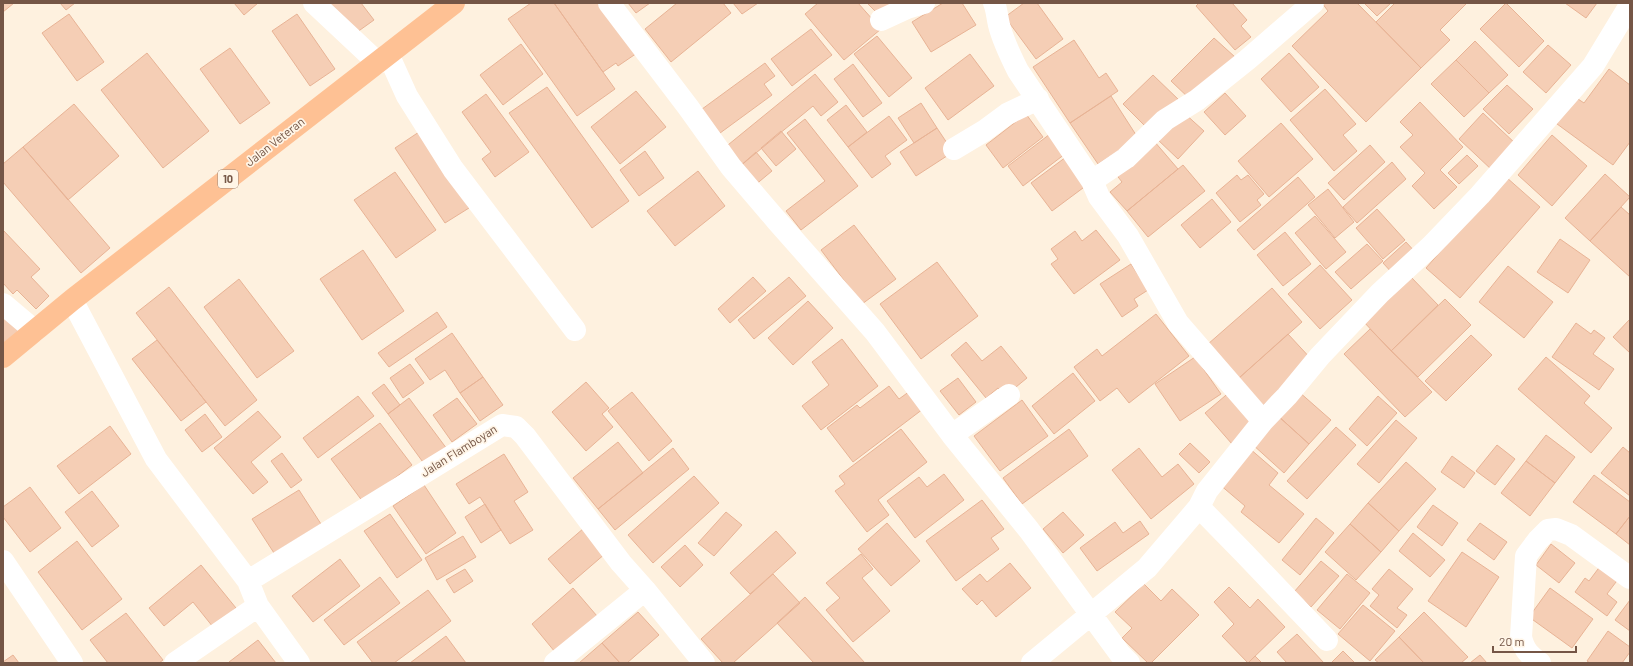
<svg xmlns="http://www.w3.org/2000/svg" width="1633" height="666" font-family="Barlow,sans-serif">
  <rect width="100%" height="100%" fill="#fef1df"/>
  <path fill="#f5ceb5" stroke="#e8b395" d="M3,3H14L3,12Z
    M60,3H75L66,10Z
    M234,3H258L244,15Z
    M328,3H361L374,20L353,35Z
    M531,3H554L615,89L577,116L508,19Z
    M554,3H607L640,51L618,66L616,63L603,72Z
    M628,3H650L636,13Z
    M677,3H723L731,13L671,62L645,29Z
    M733,3H758L742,14Z
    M818,3H858L881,29L844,60L805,14Z
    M867,3H891L879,15Z
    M943,3H962L976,25L931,52L912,22Z
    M1024,3H1037L1063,39L1036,59L1005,17Z
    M1199,3H1232L1247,20L1241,26L1251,37L1235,50L1196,6Z
    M1357,3L1421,68L1366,122L1292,46L1328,11L1322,3Z
    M1364,3H1391L1377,16Z
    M1395,3H1467L1440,30L1450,40L1421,68L1376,22Z
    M1506,3L1544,41L1519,67L1480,29Z
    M1565,3H1597L1586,18Z
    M69,14L104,62L77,81L42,33Z
    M297,14L335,69L310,86L272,31Z
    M811,29L832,55L792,86L771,59Z
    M877,36L912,78L889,97L854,54Z
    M1214,38L1235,57L1192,101L1171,81Z
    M1074,40L1099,78L1106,73L1118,91L1070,123L1033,67Z
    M1475,41L1508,75L1489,93L1456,60Z
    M521,44L543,74L503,105L480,75Z
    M1548,45L1571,65L1546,93L1523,72Z
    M230,48L270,103L240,124L200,69Z
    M147,53L209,131L163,168L101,90Z
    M1289,53L1319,87L1291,112L1261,79Z
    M970,54L994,86L948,120L925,88Z
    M1456,60L1489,93L1464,117L1431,84Z
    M765,63L775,76L764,84L772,95L716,136L698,112Z
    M853,64L882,103L863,117L834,79Z
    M1609,69L1630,85V142L1613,165L1553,121L1572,95L1584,103Z
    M815,74L838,102L821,116L813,106L739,167L723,149Z
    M1153,75L1180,101L1149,130L1123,104Z
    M1507,85L1533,109L1509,134L1483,109Z
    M547,87L629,201L592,228L509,113Z
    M1325,89L1356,124L1343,135L1357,151L1334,171L1290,120Z
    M636,91L666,127L620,164L591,127Z
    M1225,93L1246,116L1225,135L1204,112Z
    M486,94L529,152L495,177L482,159L491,152L462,112Z
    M1111,96L1138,138L1098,164L1070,123Z
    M1420,102L1463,147L1440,170L1457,187L1434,209L1412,186L1425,173L1400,147L1413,135L1400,122Z
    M921,103L937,128L914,143L898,118Z
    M74,104L119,156L68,200L23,147Z
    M846,105L867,132L848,147L827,120Z
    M1183,112L1204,131L1178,159L1157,139Z
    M1483,113L1517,145L1493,171L1459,139Z
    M1026,114L1043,137L1003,168L986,145Z
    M889,116L907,140L885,156L891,164L872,178L848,147Z
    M805,119L858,186L801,230L786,211L825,181L787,133Z
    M1281,123L1313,159L1269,197L1238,161Z
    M937,128L953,152L916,176L900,152Z
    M781,131L796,149L776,166L761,148Z
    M419,132L469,208L445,223L395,148Z
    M1050,134L1065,154L1023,186L1008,166Z
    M1552,135L1587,166L1552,206L1518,175Z
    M1154,141L1178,169L1127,211L1110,192L1122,182L1115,173Z
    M1370,145L1385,162L1344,200L1328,183Z
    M23,147L110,248L81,273L3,182V164Z
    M645,151L664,178L639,196L620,170Z
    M756,152L772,171L754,186L739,167Z
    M1467,155L1478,166L1459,184L1448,173Z
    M1066,157L1087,185L1052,211L1031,183Z
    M1392,162L1406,179L1357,223L1343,207Z
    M1183,165L1205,191L1148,237L1127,211Z
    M698,171L725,206L675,246L647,211Z
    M395,172L436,230L396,258L354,200Z
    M1605,174L1630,197L1590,241L1565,218Z
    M1237,175L1241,180L1248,175L1264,194L1257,200L1261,205L1240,222L1216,193Z
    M1298,177L1315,197L1254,250L1237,230Z
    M1506,177L1540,207L1460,298L1426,268Z
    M1328,189L1354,222L1335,238L1308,205Z
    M1212,199L1231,222L1200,248L1181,225Z
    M1621,207L1630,215V277L1590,241Z
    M1377,209L1405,240L1383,259L1356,228Z
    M1315,216L1346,252L1326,269L1295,233Z
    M854,225L896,279L862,304L821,250Z
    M3,230L40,269L31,277L49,296L36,309L17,290L13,294L3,283Z
    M1096,230L1120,260L1074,294L1051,264L1058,259L1051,249L1075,231L1082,241Z
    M1285,232L1311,264L1283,286L1257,255Z
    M1560,239L1590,260L1568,293L1537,272Z
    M1406,242L1417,254L1394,275L1383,263Z
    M1367,244L1383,261L1351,289L1335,272Z
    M363,250L404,311L362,340L320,279Z
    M937,262L978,316L921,359L880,304Z
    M1131,264L1148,290L1134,299L1138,306L1122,317L1100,284Z
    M1320,265L1352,300L1320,329L1288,294Z
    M1508,266L1553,302L1524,338L1479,302Z
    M1410,276L1438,305L1391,351L1363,321Z
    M753,277L766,291L730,323L718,309Z
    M789,277L806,296L754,339L738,320Z
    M239,279L294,351L257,378L204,307Z
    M169,287L257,400L225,426L136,313Z
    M1272,288L1302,322L1239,378L1208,344Z
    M1445,299L1471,325L1418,377L1391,351Z
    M808,301L833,328L793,365L768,338Z
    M3,310L21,329L3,345Z
    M437,312L447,327L389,367L378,353Z
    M1156,314L1189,356L1129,403L1117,388L1100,401L1074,367L1097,349L1102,356Z
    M1630,319V353L1613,337Z
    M1576,323L1591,334L1594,330L1605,338L1593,354L1614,369L1599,390L1552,357Z
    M1370,329L1432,392L1405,417L1344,354Z
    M452,333L483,377L460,393L445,370L430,380L415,359Z
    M1288,334L1313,361L1263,405L1239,378Z
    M1471,335L1492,355L1446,401L1425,381Z
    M842,339L878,386L821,430L802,406L829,385L812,362Z
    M157,340L206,402L181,421L132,359Z
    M966,342L982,361L1001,346L1027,378L1005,396L998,388L986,398L951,355Z
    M1195,357L1221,394L1180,421L1155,384Z
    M1546,357L1590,396L1584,403L1612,428L1591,453L1518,389Z
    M410,364L424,383L403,398L390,378Z
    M1073,373L1095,401L1054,434L1032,406Z
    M483,377L503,405L480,421L460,393Z
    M958,378L976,402L959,415L940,391Z
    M586,382L609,408L602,414L613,427L586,451L552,412Z
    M384,384L400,405L388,414L372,393Z
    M889,386L899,399L910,391L923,409L853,462L827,428L857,405L860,408Z
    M1232,390L1258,421L1232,444L1205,413Z
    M1298,391L1331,420L1309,444L1277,415Z
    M632,392L672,441L649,461L608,411Z
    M358,396L374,416L318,458L303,438Z
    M1378,396L1397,413L1367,446L1349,429Z
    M409,398L447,449L425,465L388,414Z
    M457,398L477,424L452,442L433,415Z
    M1022,400L1048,436L1000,471L974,436Z
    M258,411L281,437L251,462L268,482L253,494L214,448Z
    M205,414L222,437L202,452L185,430Z
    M1277,415L1309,444L1284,473L1252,444Z
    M1396,420L1417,438L1379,483L1357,464Z
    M380,423L412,465L363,502L331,459Z
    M110,426L131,454L79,494L57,466Z
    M1336,427L1356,445L1307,499L1287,481Z
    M901,429L927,462L878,500L889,515L867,532L835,491L845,484L839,476Z
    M1069,429L1088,456L1022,504L1003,478Z
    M1546,435L1575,457L1555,483L1526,461Z
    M618,442L643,473L598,509L573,478Z
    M1190,443L1210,462L1199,473L1179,454Z
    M1497,445L1515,459L1495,485L1476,471Z
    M1623,447L1630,453V496L1601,473Z
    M673,448L689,469L615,530L598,509Z
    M1139,448L1162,477L1178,464L1194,484L1151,519L1112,470Z
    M1249,448L1278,473L1269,485L1304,514L1279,543L1241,512L1245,506L1219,484Z
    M282,453L302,480L291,488L271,461Z
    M504,454L528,492L514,501L533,530L510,544L480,497L469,504L456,484Z
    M1452,456L1475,473L1464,488L1441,472Z
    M1526,461L1555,483L1530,516L1501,493Z
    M1406,462L1436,489L1399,531L1368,503Z
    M944,474L964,500L915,538L887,501L919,477L927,487Z
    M1594,475L1630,502V516L1616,534L1573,502Z
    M694,476L719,503L653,563L628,535Z
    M424,485L456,533L426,554L393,506Z
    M30,487L61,528L30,552L3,517V507Z
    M299,490L321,524L274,553L252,519Z
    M92,491L119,526L92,547L65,512Z
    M982,500L1004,529L991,538L999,549L956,581L926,541Z
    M1368,503L1399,531L1381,552L1350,524Z
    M485,504L501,530L481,543L465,517Z
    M1433,505L1458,523L1442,546L1417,527Z
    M726,512L742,525L714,556L698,543Z
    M1063,512L1084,535L1063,553L1043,529Z
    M390,514L422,560L397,578L364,531Z
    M1630,516V545L1616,534Z
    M1316,518L1334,533L1300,575L1282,560Z
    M1140,521L1149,534L1097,571L1080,548L1115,522L1123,533Z
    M887,523L920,561L891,586L858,549Z
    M1480,523L1507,542L1494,560L1467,540Z
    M1350,524L1381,552L1356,580L1325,552Z
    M584,528L606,553L570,584L548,559Z
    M776,531L796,553L750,594L730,573Z
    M1413,533L1445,560L1430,577L1399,551Z
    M463,536L476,557L437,580L425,558Z
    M77,541L122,599L82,630L38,572Z
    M1551,544L1575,563L1559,583L1536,565Z
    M685,545L703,565L680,587L661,567Z
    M1462,552L1499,577L1466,627L1428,601Z
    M861,554L873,569L862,578L890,611L853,642L826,610L840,598L826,583Z
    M340,559L360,586L313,622L292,596Z
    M1321,561L1339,576L1311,607L1294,592Z
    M1010,563L1031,588L996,617L982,600L977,605L962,589L980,574L987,582Z
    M201,565L236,608L213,627L193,602L164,626L149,608Z
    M1601,565L1619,578L1607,594L1617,602L1607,616L1575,592L1585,578L1589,581Z
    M465,569L473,581L454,593L446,580Z
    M1389,569L1413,589L1397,608L1407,615L1397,628L1370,606L1379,595L1372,589Z
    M773,574L800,603L733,663H723L701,639Z
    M1347,574L1370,593L1340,629L1317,610Z
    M380,577L400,603L344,645L324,620Z
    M1144,584L1161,601L1172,589L1199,615L1151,663H1148L1122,638L1132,628L1115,612Z
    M1229,587L1250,608L1258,599L1285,627L1248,663L1222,636L1234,624L1214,602Z
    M573,588L597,616L555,652L532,624Z
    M1550,588L1593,619L1572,648L1529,617Z
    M428,590L451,621L394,663H373L357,642Z
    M805,597L865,663H814L777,623Z
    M1630,600V631L1615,620Z
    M1363,605L1395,631L1370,661L1338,634Z
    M638,612L659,635L627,663H620L602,643Z
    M1424,612L1468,657L1461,663H1424L1399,637Z
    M126,613L163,660L159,663H108L90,640Z
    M1608,631L1630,647V652L1622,663H1590L1587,661Z
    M1297,634L1324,663H1287L1277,652Z
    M446,636L466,663H410Z
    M1399,637L1424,663H1379L1375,660Z
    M258,640L276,663H231L229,662Z
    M602,643L620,663H579Z
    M1343,651L1355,663H1331Z
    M13,655L19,663H3V662Z
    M1480,655L1487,663H1470Z
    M1255,656L1262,663H1248Z"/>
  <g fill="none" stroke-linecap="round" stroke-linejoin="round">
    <path stroke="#fff" stroke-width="22" d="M314,3L378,63
      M609,3L688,107L731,167L777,221L875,332L952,435L1029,530L1120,654L1129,663
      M994,3C997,10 997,17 999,25C1003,41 1011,57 1018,71L1092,181L1099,197L1128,236L1178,323L1263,421
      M881,20L907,8L924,3
      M388,54L407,96L453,169L575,330
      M954,149L984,131L1007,114L1038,99
      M1092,181L1126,158L1165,120L1197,100L1247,60L1313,3
      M72,300L156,459L248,581L258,606L299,663
      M3,304L35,331
      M952,435L1009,395
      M1199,507L1244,553L1327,640
      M3,561L72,663
      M248,581L502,425L516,427L525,436L621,563L645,590L704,663
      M175,663L258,606
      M555,663L645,590
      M1032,663L1147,568L1199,507L1207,491L1263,421L1287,396L1320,356L1380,293L1431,246L1480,195L1593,66L1630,5
      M1540,663C1529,655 1524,650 1521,637L1526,556L1538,540L1548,530L1556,529L1571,535L1630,578"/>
    <path stroke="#fec194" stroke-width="22" d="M3,357L72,300L454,3"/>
  </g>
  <g text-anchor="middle" stroke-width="3.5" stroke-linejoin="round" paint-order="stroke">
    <rect fill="#fff5e7" stroke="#9e8676" stroke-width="1" x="218" y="170" width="20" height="18" rx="3"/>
    <g font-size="11" font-weight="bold" fill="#755646">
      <text x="228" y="183">10</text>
    </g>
    <g font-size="12" fill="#755646" stroke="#fff5e7">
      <text transform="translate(275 142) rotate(-38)" y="4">Jalan Veteran</text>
      <text transform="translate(459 451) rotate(-32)" y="4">Jalan Flamboyan</text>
    </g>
  </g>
  <rect width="1633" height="666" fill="none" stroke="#755646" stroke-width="8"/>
  <path d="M1493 646v6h83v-6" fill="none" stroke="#755646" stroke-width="2"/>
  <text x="1499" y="646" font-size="12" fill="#755646" stroke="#fff5e7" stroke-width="3" paint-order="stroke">20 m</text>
</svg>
